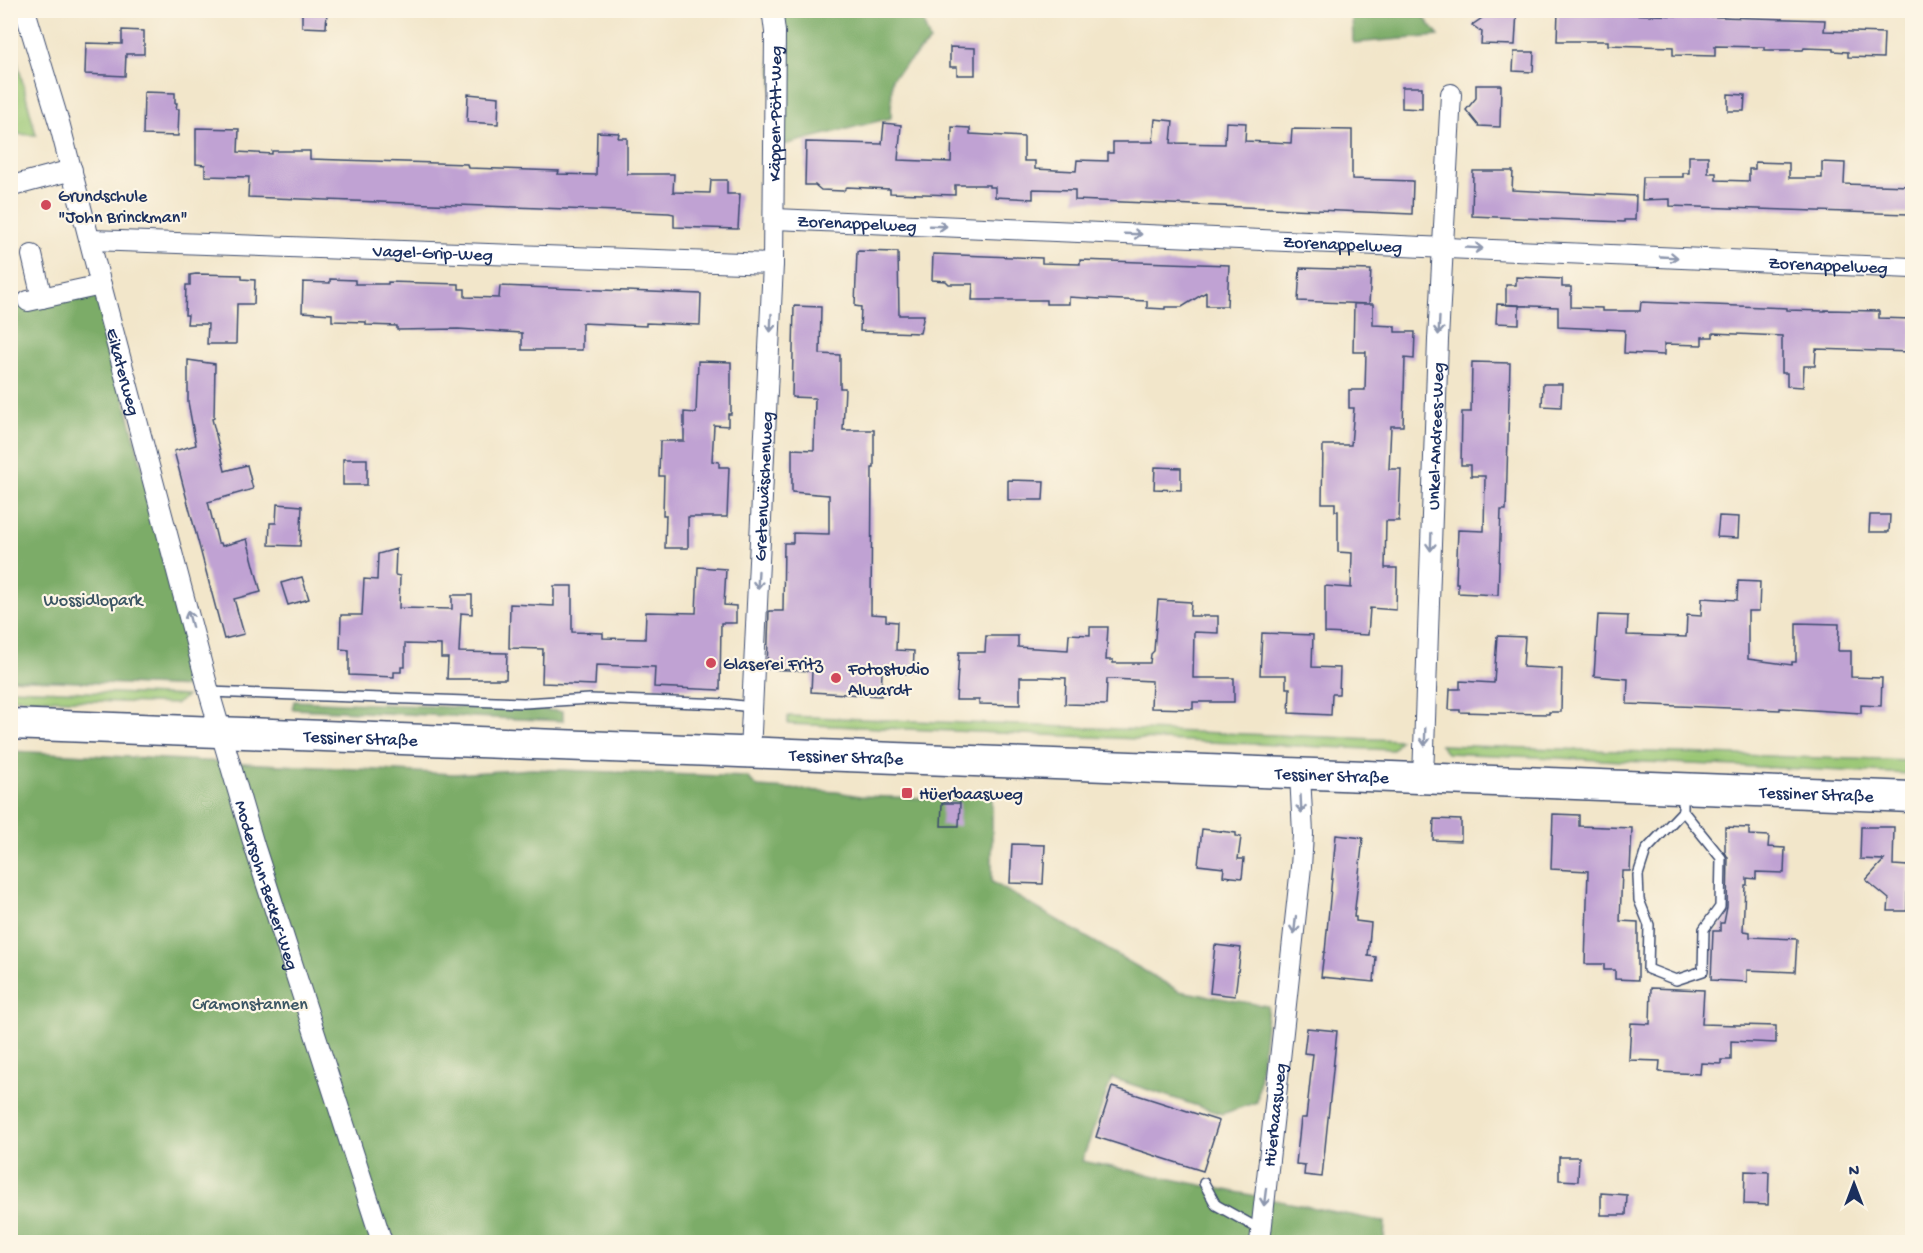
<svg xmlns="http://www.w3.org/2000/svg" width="1923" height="1253" font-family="'Gochi Hand',sans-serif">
  <rect width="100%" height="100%" fill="#fcf5e5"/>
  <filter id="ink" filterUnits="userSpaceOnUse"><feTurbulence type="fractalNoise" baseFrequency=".0167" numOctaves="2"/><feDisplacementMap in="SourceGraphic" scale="12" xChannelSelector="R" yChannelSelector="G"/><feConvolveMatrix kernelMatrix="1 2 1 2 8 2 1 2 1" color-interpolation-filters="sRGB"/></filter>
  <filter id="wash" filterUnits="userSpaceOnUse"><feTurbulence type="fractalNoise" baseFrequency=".008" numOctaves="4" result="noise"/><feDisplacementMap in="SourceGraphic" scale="24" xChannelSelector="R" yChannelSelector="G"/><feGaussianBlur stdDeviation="1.35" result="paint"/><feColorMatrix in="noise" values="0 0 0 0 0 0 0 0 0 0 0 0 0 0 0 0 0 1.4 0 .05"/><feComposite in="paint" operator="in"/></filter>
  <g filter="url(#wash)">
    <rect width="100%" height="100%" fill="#f2e6ca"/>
    <path fill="#9bc876" stroke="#5b7c6a" stroke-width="1.5" d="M11,37L36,135L11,134Z
      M11,689L187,696L176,704L11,698Z
      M788,716L1400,740L1393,750L788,724Z
      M1440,745L1912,761V774L1447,753Z"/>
    <path fill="#7cac67" stroke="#4c6e62" stroke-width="1.5" d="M769,11H919L930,41L892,78L891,118L775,147Z
      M1352,11H1419L1439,36L1353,43Z
      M95,284L196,677L191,687L11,679V303Z
      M294,701L563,711V721L292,709Z
      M10,751L454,774L532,769L747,777L758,787L837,792L860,796L953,799L992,791V882L1179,991L1268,1006L1257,1102L1222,1114L1112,1078L1082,1161L1385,1222L1384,1242H11Z"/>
    <g id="blocks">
      <path fill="#c0a2d3" d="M302,10H327L326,28L302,27Z
        M1483,10H1517L1515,45L1481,44L1482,32L1472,25L1482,18Z
        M1558,10H1588V13L1825,20L1824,31L1884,33L1883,58L1848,57V52L1833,51V49L1804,48L1803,50H1764V47L1715,46V56L1673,55V47L1608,45V41H1557Z
        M122,30L144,31V54H126L125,76L85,74L86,43L122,44Z
        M950,47L975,48V75H957V67H950Z
        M1514,52H1534L1533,72L1513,71Z
        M1476,85H1501L1500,127L1479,126L1466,110L1476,98Z
        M1402,87H1422V109L1402,108Z
        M144,92L175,93V103H177L176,109H179L178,136L143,135Z
        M468,94L499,97L498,124L467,122Z
        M1728,94L1745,95L1744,111H1728Z
        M1155,119L1173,121L1171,143L1225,144L1226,122L1246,123L1245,141L1291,143L1292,129L1352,130V179L1413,181L1412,214L1075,200V190L1033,189V199L995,197V187H989V185H955V195L890,193V189L847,187L843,191L821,190L815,185H805L806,142L882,144L884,123L901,125L898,160L951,162L952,127L970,128V134L1024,137V161H1035V169L1076,171L1077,160L1108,161V153H1113V142H1153Z
        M196,128L239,129L238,152L272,154V151H310V159L467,164L468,168L559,171L558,174L596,175L597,132L619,133L618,138H627V174H674L673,192L710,193L711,180H727V194H740L738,229L674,227V214L669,213L248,197L249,177L205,176V165L196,164Z
        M1689,156H1708V173H1716V180L1749,181V169H1755V162L1789,163V178H1822V162L1845,163L1844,184L1910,186L1908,214L1670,206V199L1642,200L1643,177H1683V173H1689Z
        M1473,171H1513L1512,190L1636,196L1635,220H1624V222L1472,216Z
        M857,251L898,252L899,315H924L920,333L860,331L861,307L855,306Z
        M933,254L1042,258V263L1080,264V260L1229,265L1227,306H1206V292L1182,307H1165V309L1147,308V301L1101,299L1069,297V304H1046V300H972L973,284H949L946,281L932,280Z
        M1300,268L1371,270L1369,304L1298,301Z
        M196,274L242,275V279L255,280L254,304H237L236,344H207L208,324H187L188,315H185L186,285H190V275Z
        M1516,277L1562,279V287H1571V307L1602,308V311H1640L1641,302L1787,308V310L1825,311V310L1879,311V318L1912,319L1911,352L1816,349L1815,366H1804L1803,387L1787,386V373H1782V336L1713,333V337H1702V345L1664,344V355L1624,353L1625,330L1558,327V307L1506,305V285H1516Z
        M330,279L355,280V284H388V282L459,284V289H465V297L499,298L500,286L701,294L700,325L646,323V326L582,323V350H522V333L458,329L397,330V326L366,325V322L332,321V314L302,312L303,282L330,283Z
        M1354,304H1373V325L1395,326V332H1415L1414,359L1405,358L1403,426H1391L1389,469H1401L1399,521H1386L1385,568H1397L1396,610L1370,608L1368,635L1325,633V586L1351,588L1352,553L1338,552V511H1335V503H1322L1323,445H1351L1354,408H1349V390H1365L1366,352H1353Z
        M1497,304L1519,305V324L1496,323Z
        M794,306L821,307L820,354L840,355V388H845L843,430H874V468H872L871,614L886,615V621L897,622L896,650L914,651L913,674L882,672L881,696L811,692L812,671L767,669L769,611H783L784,543H793V533L829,534V495L792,492V449L814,450L815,398L792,397Z
        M188,360L215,364L214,418L212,419L225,471L247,465L253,489L208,502L218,543H221L222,546L247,539L261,592L234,599L244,634L224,639L174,451L196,445L188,402Z
        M698,361L731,362V414H728V426L714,425L712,461L719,462V467H729L727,517H688V548H665L666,515H663L664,476H659L660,441H684V412L696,413Z
        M1472,362L1510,363L1506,510H1501L1498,595L1458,593V583H1456L1458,530L1484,531L1485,476H1471V465H1461L1462,412H1471Z
        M1543,384H1562L1561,407L1542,406Z
        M343,459H367V485H343Z
        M1155,467L1181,468V490L1154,489Z
        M1008,480L1044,481L1043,500H1008Z
        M277,504L302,506L300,546L269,545L270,523H276Z
        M1870,515H1890L1889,532H1869Z
        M1719,516L1739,517L1738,538L1717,537Z
        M396,549L395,575L400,576L399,608L452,609V595H472V614L461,613L459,652L507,653L506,679H447L448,658H441V645L405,644V667H401V672H394V677L349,675V650L340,649L341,615H362L364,579L377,580L378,554Z
        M698,567L726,569L724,605L736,606V623H721L720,690L654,687L655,667L596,665L595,685L542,683L543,649L509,648L510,604L554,606V586H572V632L603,633V638L645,639L646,612L696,613Z
        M302,577L309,599L288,605L281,583Z
        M1738,581L1760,582L1759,611H1748V659L1792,665V662H1796V623L1839,624L1838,651H1851V677L1882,678L1881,706L1861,705V713L1780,708V710L1627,704L1628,679L1594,676L1598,615L1628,616L1627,635L1686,637L1687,615L1701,616L1702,598L1737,600Z
        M1158,600L1191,602L1190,616H1218V633L1194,632L1193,678H1234V702H1193V709L1151,708L1152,681L1112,679H1107L1106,705L1065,704L1066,678L1042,677H1020V705L979,704V700H956L959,652H985L986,636H1018V647L1068,650L1069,634L1090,635V627H1108L1106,660H1113V663H1150L1151,654L1154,651Z
        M1262,633L1313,635L1312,667L1340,668L1339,694H1332L1331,715L1289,713L1290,688H1286V675H1260Z
        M1497,636L1525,637L1523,667L1562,669L1561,712H1549V714L1496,713L1460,712V710H1449L1450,689H1460V681L1494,683Z
        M942,803H960L959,826H941Z
        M1553,814L1579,815V826L1632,828L1630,871H1622L1620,921L1638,922V980L1615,979V970H1604V964H1585L1588,871L1551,869Z
        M1434,819L1461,820V841L1433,840Z
        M1725,827L1749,828V835L1769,836L1768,847L1785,848L1784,873L1756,872V879L1747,878V885H1745L1743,931L1750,932V937L1797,939L1795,972L1747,970V982L1711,980L1713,931H1720V923H1724L1727,907L1728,858L1725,852Z
        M1861,827H1894L1893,865L1908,866L1907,911H1888L1889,899L1866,880L1884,860L1860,859Z
        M1202,829L1236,833V836L1241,837L1238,859H1244L1242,878L1223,876L1224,868L1198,865Z
        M1336,835L1363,838L1354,917H1356V921L1371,923L1368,956L1376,957L1374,982L1321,977L1324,952H1325Z
        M1012,844L1045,845L1043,884L1010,883Z
        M1215,945L1241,948L1235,996L1210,993Z
        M1651,988L1704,990L1702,1024L1776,1026V1043L1731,1041V1060H1721V1064L1701,1063L1700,1074L1659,1072L1660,1061L1629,1060L1631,1023L1650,1024Z
        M1307,1028L1337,1031L1322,1177L1304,1175L1305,1165L1296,1164L1301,1118H1306L1313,1054L1304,1053Z
        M1112,1087L1219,1121L1203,1171L1096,1137Z
        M1559,1157H1579L1578,1181L1559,1180Z
        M1745,1171L1769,1172L1768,1205L1744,1204Z
        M1601,1193L1627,1195L1626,1215H1601Z"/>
    </g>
  </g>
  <g filter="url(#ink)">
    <use href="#blocks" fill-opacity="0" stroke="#3b4a6e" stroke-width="1.5"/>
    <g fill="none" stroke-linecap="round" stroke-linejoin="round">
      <defs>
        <path id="service" d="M209,692L524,703L590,699L726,704L751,707
          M1683,791V811L1721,858L1720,907L1704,929L1703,971L1676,980L1648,969L1649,925L1639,900L1638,875L1646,850L1683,811
          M1204,1183L1216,1205L1261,1230"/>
        <g id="minor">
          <path id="s1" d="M25,10L60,126L101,285L209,692L254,845L382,1242"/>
          <path d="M12,186L72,170"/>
          <path id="s2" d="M775,219L1912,268"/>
          <path id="s3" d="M91,240L773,264"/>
          <path d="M32,255L42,298"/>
          <path d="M28,301L101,285"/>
          <path id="s4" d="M750,753L773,264L775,32L773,16L769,10"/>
          <path id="s5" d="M1423,778L1438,340L1451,94"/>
          <path id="s6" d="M1260,1242L1301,867L1303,834L1300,774"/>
        </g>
        <g id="primary">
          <path id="s7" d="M10,724L1912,797"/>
        </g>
      </defs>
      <use href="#service" stroke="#3b4a6e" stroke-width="12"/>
      <use href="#minor" stroke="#3b4a6e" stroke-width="22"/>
      <use href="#primary" stroke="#3b4a6e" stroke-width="33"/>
      <use href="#service" stroke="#fff" stroke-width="9"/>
      <use href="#minor" stroke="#fff" stroke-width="20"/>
      <use href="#primary" stroke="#fff" stroke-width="30"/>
    </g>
    <defs><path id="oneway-shaft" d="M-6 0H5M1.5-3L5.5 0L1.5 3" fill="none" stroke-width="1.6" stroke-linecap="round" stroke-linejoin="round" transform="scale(1.5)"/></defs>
    <g stroke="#8d97ae">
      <use href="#oneway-shaft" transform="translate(938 226) rotate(2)"/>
      <use href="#oneway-shaft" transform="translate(1133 234) rotate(2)"/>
      <use href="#oneway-shaft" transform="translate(1474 248) rotate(3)"/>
      <use href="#oneway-shaft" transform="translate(1669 257) rotate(3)"/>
      <use href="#oneway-shaft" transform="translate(771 323) rotate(93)"/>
      <use href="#oneway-shaft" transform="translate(1439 326) rotate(93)"/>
      <use href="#oneway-shaft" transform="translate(1431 542) rotate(92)"/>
      <use href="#oneway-shaft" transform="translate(758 580) rotate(93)"/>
      <use href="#oneway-shaft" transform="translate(190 619) rotate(-105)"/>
      <use href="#oneway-shaft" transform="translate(1425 737) rotate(92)"/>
      <use href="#oneway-shaft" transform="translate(1301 804) rotate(87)"/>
      <use href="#oneway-shaft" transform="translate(1295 925) rotate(96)"/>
      <use href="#oneway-shaft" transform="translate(1265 1197) rotate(97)"/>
    </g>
  </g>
  <g fill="#d1495b" stroke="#fcf5e5" stroke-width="2">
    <circle cx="46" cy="205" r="6"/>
    <circle cx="711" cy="663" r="6"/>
    <circle cx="836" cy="678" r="6"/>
    <rect x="901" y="787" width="12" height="12" rx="3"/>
  </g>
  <g text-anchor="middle" stroke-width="4.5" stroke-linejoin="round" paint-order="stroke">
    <g font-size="18" fill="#1b2f5e" stroke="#fcf5e5">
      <text dy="6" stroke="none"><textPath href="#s4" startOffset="640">Käppen-Pött-Weg</textPath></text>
      <text dy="6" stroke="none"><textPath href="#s2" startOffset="82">Zorenappelweg</textPath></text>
      <text dy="6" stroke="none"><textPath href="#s2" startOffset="568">Zorenappelweg</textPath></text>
      <text dy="6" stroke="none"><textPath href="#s3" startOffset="342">Vagel-Grip-Weg</textPath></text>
      <text dy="6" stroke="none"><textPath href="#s2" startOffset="1054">Zorenappelweg</textPath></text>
      <text dy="6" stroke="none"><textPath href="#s1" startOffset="375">Eikaterweg</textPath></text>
      <text dy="6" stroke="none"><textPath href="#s5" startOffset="342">Unkel-Andrees-Weg</textPath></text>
      <text dy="6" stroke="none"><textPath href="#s4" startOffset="267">Gretenwäschenweg</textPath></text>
      <text dy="6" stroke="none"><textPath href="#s7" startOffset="351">Tessiner Straße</textPath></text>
      <text dy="6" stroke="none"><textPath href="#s7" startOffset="837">Tessiner Straße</textPath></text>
      <text dy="6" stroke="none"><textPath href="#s7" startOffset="1323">Tessiner Straße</textPath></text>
      <text dy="6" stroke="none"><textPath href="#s7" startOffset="1808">Tessiner Straße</textPath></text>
      <text dy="6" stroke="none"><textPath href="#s1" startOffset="908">Modersohn-Becker-Weg</textPath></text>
      <text dy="6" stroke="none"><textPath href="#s6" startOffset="128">Hüerbaasweg</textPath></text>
    </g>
    <g font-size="18" fill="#1b2f5e" stroke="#fcf5e5" text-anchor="start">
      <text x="58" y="201">Grundschule<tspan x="58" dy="21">"John Brinckman"</tspan></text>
      <text x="723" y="669">Glaserei Fritz</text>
      <text x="848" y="674">Fotostudio<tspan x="848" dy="21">Alwardt</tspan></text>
      <text x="919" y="799">Hüerbaasweg</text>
    </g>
    <g font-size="18" fill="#3b5564" stroke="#fcf5e5">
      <text x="93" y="605">Wossidlopark</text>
      <text x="250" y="1009">Cramonstannen</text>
    </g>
  </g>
  <rect width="1923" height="1253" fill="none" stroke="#fcf5e5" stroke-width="36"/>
  <g transform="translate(1854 1184)" stroke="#fcf5e5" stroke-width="4.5" paint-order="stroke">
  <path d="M0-4.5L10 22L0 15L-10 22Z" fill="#1b2f5e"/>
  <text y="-9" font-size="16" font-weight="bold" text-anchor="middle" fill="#1b2f5e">N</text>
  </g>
</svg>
